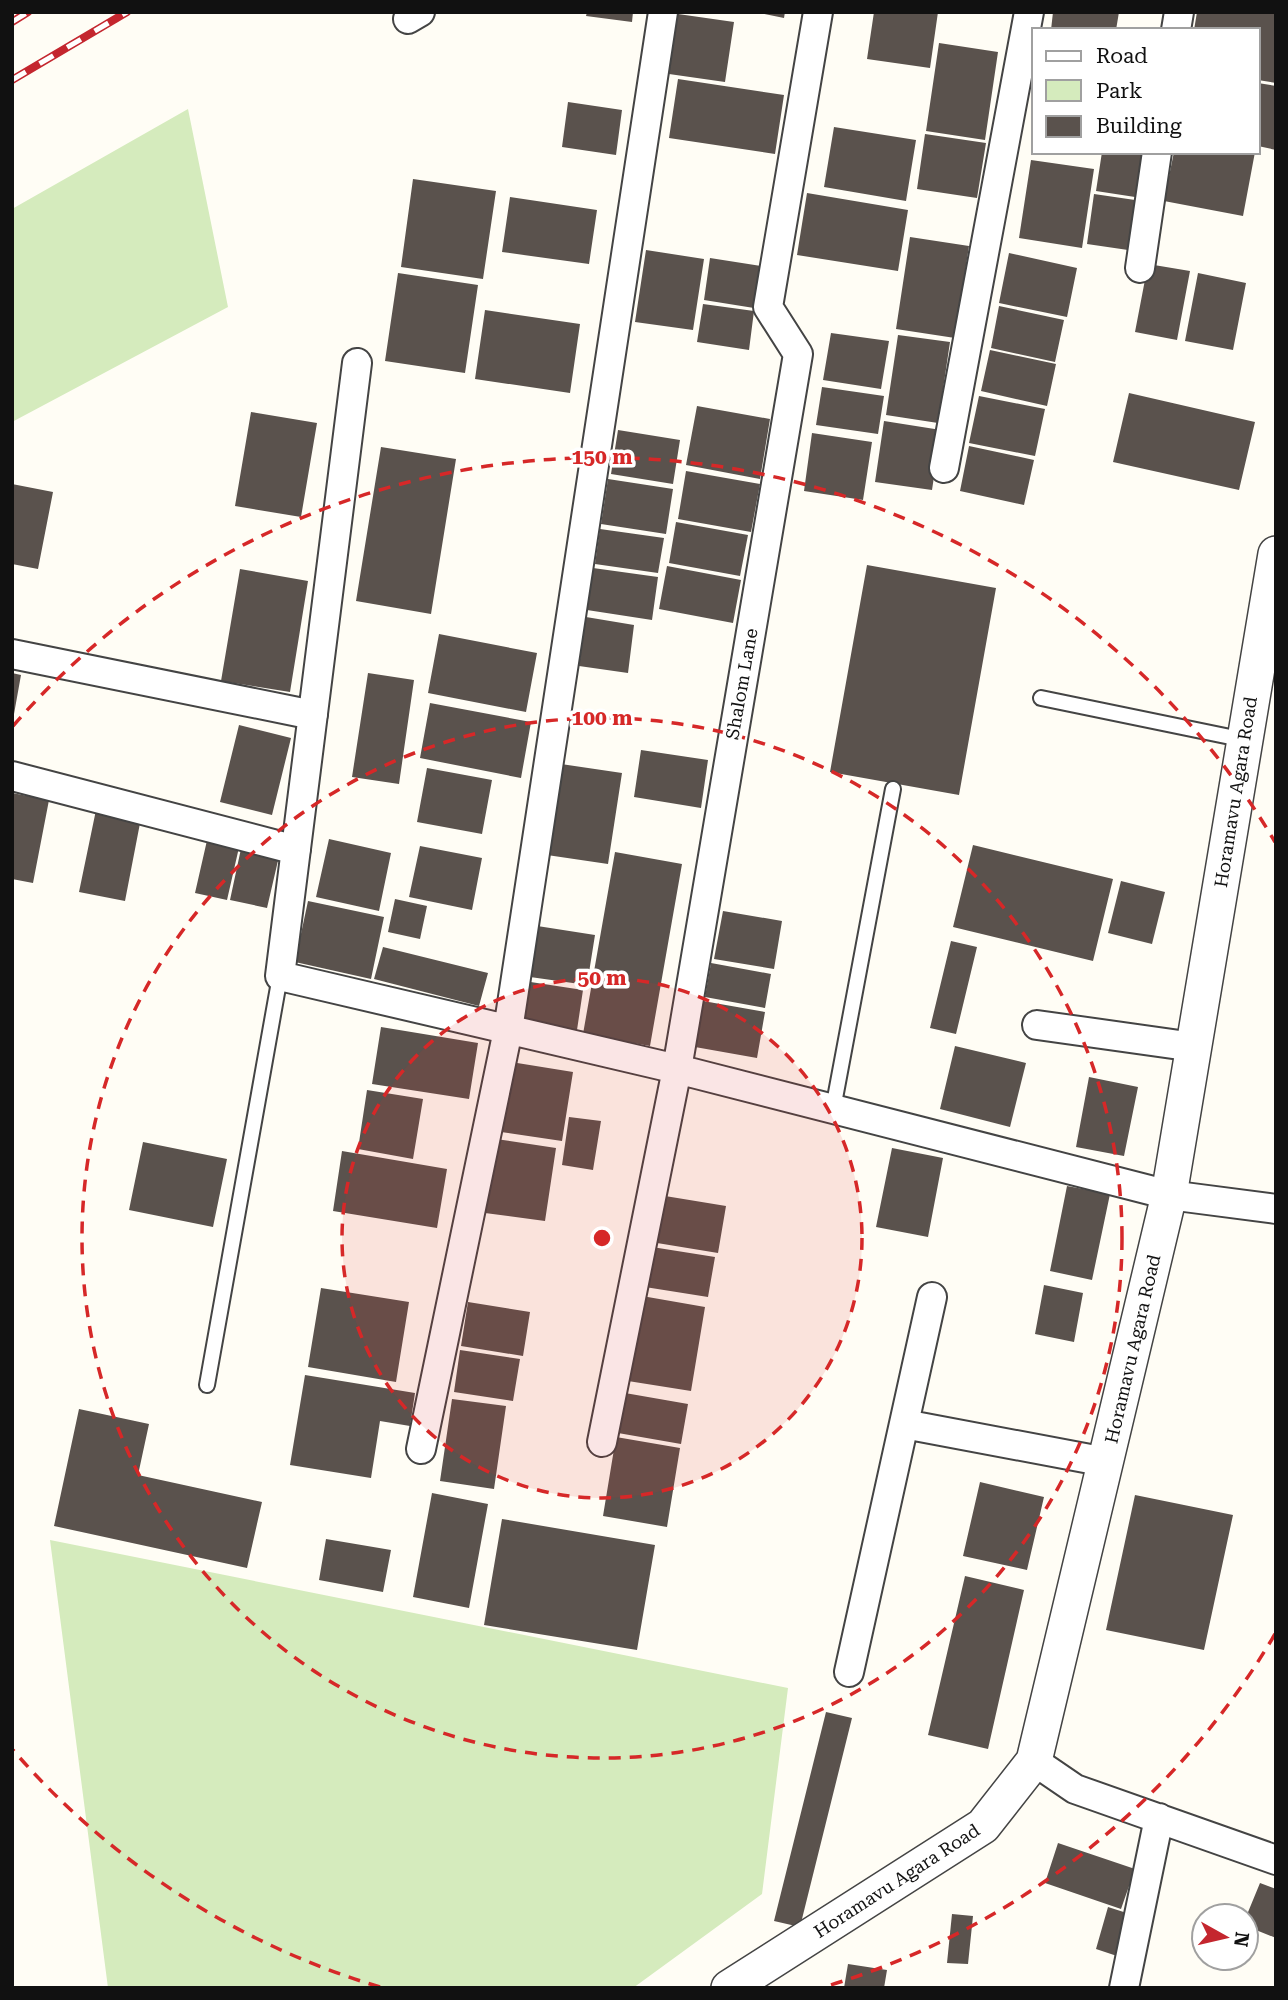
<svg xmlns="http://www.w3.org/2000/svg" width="1288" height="2000" font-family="'Roboto Serif',serif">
  <rect width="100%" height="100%" fill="#fffdf5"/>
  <path fill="#d5ebbd" d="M188,109L228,307L12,422V209Z
    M50,1540L788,1688L762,1894L633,1988H108Z"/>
  <path fill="#5a524d" d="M587,12H633L632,22L586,16Z
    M755,12H785L784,18Z
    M874,12H938L930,68L867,59Z
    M1053,12H1119L1116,30H1051Z
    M1197,12H1276V83L1258,80V30H1194Z
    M678,14L734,22L725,82L669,74Z
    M939,43L998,52L985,140L926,131Z
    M678,79L784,95L775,154L669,138Z
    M1258,83L1276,86V150L1258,146Z
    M568,102L622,110L616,155L562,147Z
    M834,127L916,140L906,201L824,187Z
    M925,134L986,143L977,198L917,189Z
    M1102,152H1142L1135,197L1096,191Z
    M1174,152H1255L1243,216L1164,201Z
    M1031,160L1094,169L1082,248L1019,238Z
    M413,179L496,191L483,279L401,267Z
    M807,193L908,210L898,271L797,255Z
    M1094,194L1135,200L1128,250L1087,244Z
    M510,197L597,210L589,264L502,252Z
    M910,237L969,246L955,338L896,329Z
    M646,250L704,259L693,330L635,322Z
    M1009,253L1077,268L1067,317L999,303Z
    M710,258L761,266L754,308L704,300Z
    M1148,264L1190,271L1177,340L1135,332Z
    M398,273L478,285L465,373L385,361Z
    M1198,273L1246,283L1233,350L1185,341Z
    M703,304L754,311L749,350L697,342Z
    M999,306L1064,320L1055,362L991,348Z
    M485,310L580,324L570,393L475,379Z
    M831,333L889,341L881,389L823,380Z
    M898,335L950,342L938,423L886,415Z
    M990,350L1056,364L1047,406L981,391Z
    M822,387L884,396L878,434L816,425Z
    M1129,393L1255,422L1239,490L1113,462Z
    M979,396L1045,409L1035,456L969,443Z
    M697,406L770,419L760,479L686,465Z
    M251,412L317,423L301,517L235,506Z
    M884,421L941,430L932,490L875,482Z
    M618,430L680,440L673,484L611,474Z
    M812,433L872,442L863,500L804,491Z
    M969,446L1034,460L1024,505L960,491Z
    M381,447L456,459L431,614L356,601Z
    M686,471L760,484L751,532L678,519Z
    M608,479L673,489L666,534L601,524Z
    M12,484L53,492L38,569L12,564Z
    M676,522L748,535L740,576L669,563Z
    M600,529L664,538L658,573L595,564Z
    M867,565L996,588L959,795L830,772Z
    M667,566L741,580L733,623L659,609Z
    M593,568L658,577L652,620L587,610Z
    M240,569L308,581L290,692L221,681Z
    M586,617L634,625L628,673L579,666Z
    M439,634L537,653L526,712L428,693Z
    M12,673L21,675L14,714L12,713Z
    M368,673L414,680L399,784L352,777Z
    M430,703L531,722L521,778L420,758Z
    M239,725L291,738L272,815L220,802Z
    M641,750L708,760L701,808L634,797Z
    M561,764L622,773L608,864L547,855Z
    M427,768L492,780L482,834L417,822Z
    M12,793L49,800L33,883L12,879Z
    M96,810L141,818L125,901L79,892Z
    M208,836L240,843L227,900L195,893Z
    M329,839L391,853L379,911L316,897Z
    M242,844L280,852L267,908L230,900Z
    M973,845L1113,879L1093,961L953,927Z
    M420,846L482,858L472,910L409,897Z
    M615,852L682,864L650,1046L583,1034Z
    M1121,881L1165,892L1152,944L1108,933Z
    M395,899L427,906L420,939L388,932Z
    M308,901L384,917L371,979L295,962Z
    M723,911L782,921L774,969L714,959Z
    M531,925L595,935L587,985L523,976Z
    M951,941L977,947L956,1034L930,1028Z
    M383,947L488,973L479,1006L374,979Z
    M711,963L771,974L765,1008L705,997Z
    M524,981L583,990L577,1030L519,1021Z
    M703,1001L765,1012L757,1058L695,1047Z
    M381,1027L478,1043L469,1099L372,1084Z
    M955,1046L1026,1063L1010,1127L940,1109Z
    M511,1062L573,1072L562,1141L501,1132Z
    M1089,1077L1138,1087L1124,1156L1076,1147Z
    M367,1090L423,1099L413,1159L358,1149Z
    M569,1117L601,1121L593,1170L562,1165Z
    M496,1139L556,1148L545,1221L485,1213Z
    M143,1142L227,1159L213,1227L129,1210Z
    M892,1148L943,1158L928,1237L876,1227Z
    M342,1151L447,1169L437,1228L333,1211Z
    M1067,1186L1110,1194L1092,1280L1050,1271Z
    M659,1195L726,1206L718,1253L651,1242Z
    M652,1247L715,1257L708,1297L645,1287Z
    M1044,1285L1083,1293L1074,1342L1035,1334Z
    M321,1288L409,1302L396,1382L308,1367Z
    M642,1296L705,1307L691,1391L628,1381Z
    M468,1302L530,1312L523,1356L461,1346Z
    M460,1350L520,1359L513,1401L454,1392Z
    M305,1375L415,1393L410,1426L380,1421L371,1478L290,1465Z
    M625,1393L688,1404L681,1444L618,1433Z
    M452,1399L506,1406L494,1489L440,1481Z
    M79,1409L149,1424L138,1475L262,1502L247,1568L54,1526Z
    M616,1437L680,1448L667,1527L603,1516Z
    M980,1482L1044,1497L1027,1570L963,1556Z
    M432,1493L488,1504L469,1608L413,1597Z
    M1135,1495L1233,1515L1204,1650L1106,1630Z
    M502,1519L655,1545L637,1650L484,1625Z
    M326,1539L391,1550L383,1592L319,1580Z
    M965,1576L1024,1590L988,1749L928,1735Z
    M826,1712L852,1718L800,1927L774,1921Z
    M1058,1843L1135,1869L1121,1909L1045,1883Z
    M1260,1883L1276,1889V1938L1246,1926V1917Z
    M1108,1907L1133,1915L1120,1957L1096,1949Z
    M952,1914L973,1916L968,1964L947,1963Z
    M848,1964L887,1970L884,1988H844Z"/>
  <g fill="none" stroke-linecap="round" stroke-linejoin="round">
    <defs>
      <path id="service" d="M1041,698L1245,740
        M833,1109L893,789
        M207,1385L280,976"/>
      <path id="minor" d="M408,19L420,12
        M1176,30L1179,12
        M1140,268L1157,152
        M357,363L280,976L677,1069L1169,1195L1276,1209
        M944,468L1029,12
        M12,654L313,715
        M12,776L296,850
        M1037,1025L1194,1047
        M904,1424L1106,1462
        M602,1442L677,1069L798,354L768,307L818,12
        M421,1449L508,1030L663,12
        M849,1672L932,1297
        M1034,1761L1075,1789L1276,1860
        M1124,1988L1159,1818"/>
      <path id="tertiary" d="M729,1988L983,1826L1034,1761L1169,1195L1276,554"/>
    </defs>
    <use href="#service" stroke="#444" stroke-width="18"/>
    <use href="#minor" stroke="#444" stroke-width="32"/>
    <use href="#tertiary" stroke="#444" stroke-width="38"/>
    <use href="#service" stroke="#fff" stroke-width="14"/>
    <use href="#minor" stroke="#fff" stroke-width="28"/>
    <use href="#tertiary" stroke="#fff" stroke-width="35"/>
    <defs>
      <path id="rail" d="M12,22L28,12
        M12,80L127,12"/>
    </defs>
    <use href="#rail" stroke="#c4262e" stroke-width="8"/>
    <use href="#rail" stroke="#fff" stroke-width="5" stroke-dasharray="16" stroke-linecap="butt"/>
  </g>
  <circle cx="602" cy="1238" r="260" fill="#d62828" fill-opacity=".12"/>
  <g fill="none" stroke="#d62828" stroke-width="3.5" stroke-dasharray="12 9">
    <circle cx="602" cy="1238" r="260"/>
    <circle cx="602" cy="1238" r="520"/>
    <path d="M1275 1634A781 781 0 0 1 824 1987M380 1987A781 781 0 0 1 13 1750M13 726A781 781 0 0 1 1275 842"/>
  </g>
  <g text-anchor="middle" stroke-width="7" stroke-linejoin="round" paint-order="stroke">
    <g font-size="18" fill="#111" stroke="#fff">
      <text transform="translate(742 684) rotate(-80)" y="6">Shalom Lane</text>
      <text transform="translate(1236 792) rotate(-81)" y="6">Horamavu Agara Road</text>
      <text transform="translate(1133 1349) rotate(-77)" y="6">Horamavu Agara Road</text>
      <text transform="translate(897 1881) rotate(-33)" y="6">Horamavu Agara Road</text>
    </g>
  </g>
  <circle cx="602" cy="1238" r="10" fill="#d62828" stroke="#fff" stroke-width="3.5"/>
  <g font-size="21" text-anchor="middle" font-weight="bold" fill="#d62828" stroke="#fff" stroke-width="7" stroke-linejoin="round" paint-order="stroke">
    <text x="602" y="464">150 m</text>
    <text x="602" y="725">100 m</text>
    <text x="602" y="985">50 m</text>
  </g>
  <rect width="1288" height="2000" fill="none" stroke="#111111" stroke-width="28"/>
  <rect x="1032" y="28" width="228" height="126" fill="#ffffff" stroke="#a0a0a0" stroke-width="2"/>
  <rect x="1046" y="51" width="35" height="10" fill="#ffffff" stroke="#a0a0a0" stroke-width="2"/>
  <text x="1096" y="63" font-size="21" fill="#111111">Road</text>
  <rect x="1046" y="80" width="35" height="21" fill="#d5ebbd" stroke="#a0a0a0" stroke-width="2"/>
  <text x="1096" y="98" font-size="21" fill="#111111">Park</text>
  <rect x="1046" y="116" width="35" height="21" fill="#5a524d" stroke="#a0a0a0" stroke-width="2"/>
  <text x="1096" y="133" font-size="21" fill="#111111">Building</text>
  <g transform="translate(1225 1937) rotate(98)"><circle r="33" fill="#ffffff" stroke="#a0a0a0" stroke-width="2"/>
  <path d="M0-5L12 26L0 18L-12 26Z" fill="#c4262e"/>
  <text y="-10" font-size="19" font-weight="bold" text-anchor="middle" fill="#111111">N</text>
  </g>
</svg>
